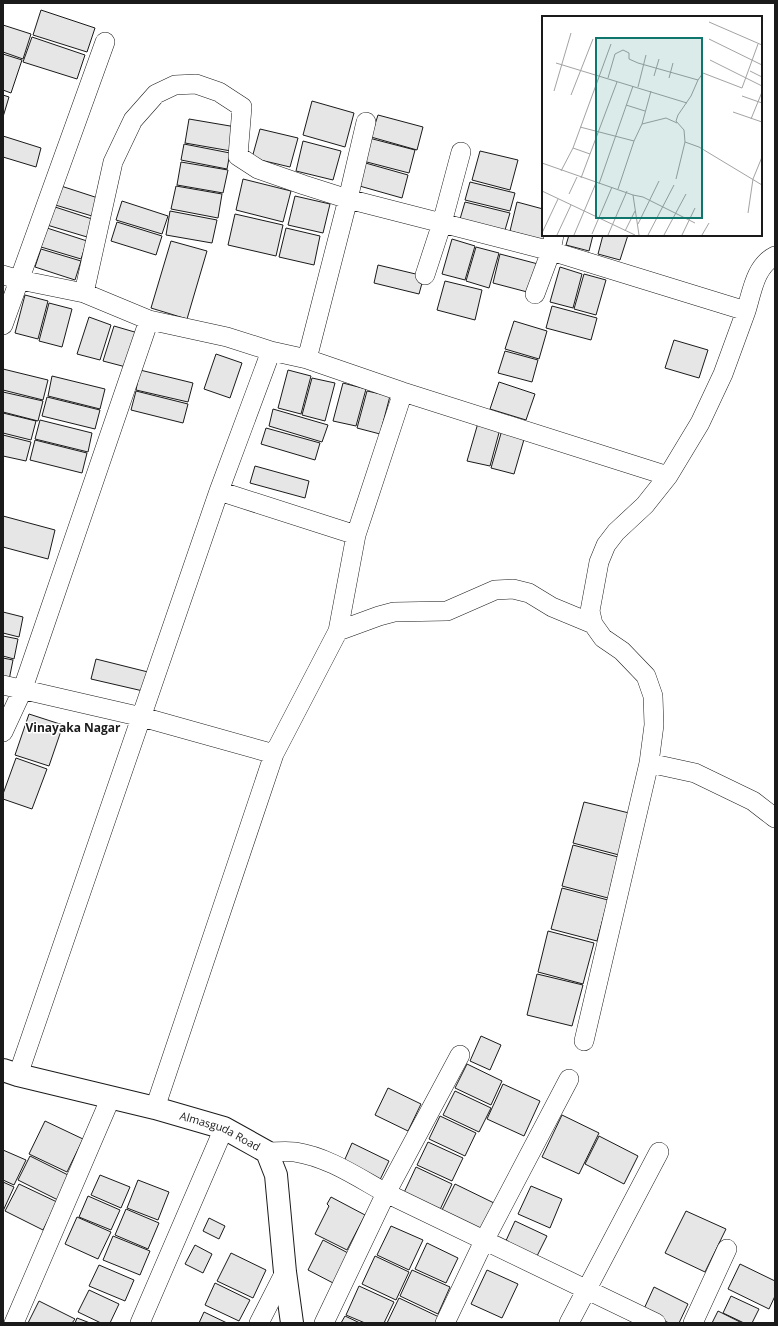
<svg xmlns="http://www.w3.org/2000/svg" width="778" height="1326" font-family="'Open Sans',sans-serif">
  <rect width="100%" height="100%" fill="#fff"/>
  <path fill="#e6e6e6" stroke="#1a1a1a" d="M41,10L95,28L87,52L33,35Z
    M3,25L31,34L23,59L3,52Z
    M32,37L85,55L77,79L23,62Z
    M3,54L22,60L11,93L3,90Z
    M3,95L9,97L3,117Z
    M312,101L354,113L345,147L303,135Z
    M378,115L423,127L417,150L371,137Z
    M189,119L236,127L231,151L185,143Z
    M260,129L298,138L290,167L252,158Z
    M3,136L41,148L36,167L3,157Z
    M369,138L415,150L409,173L363,161Z
    M303,141L341,151L333,180L296,171Z
    M184,144L230,153L227,169L181,160Z
    M480,151L518,160L510,190L472,180Z
    M181,162L228,170L223,193L177,185Z
    M362,162L408,175L402,198L356,185Z
    M243,179L291,191L283,222L236,210Z
    M470,182L515,193L510,211L465,200Z
    M58,185L98,198L92,216L52,204Z
    M176,186L222,194L218,218L171,209Z
    M295,196L330,204L323,233L288,225Z
    M122,201L168,216L162,234L116,220Z
    M465,202L510,213L505,230L460,219Z
    M517,202L543,209V235H549L547,241L510,231Z
    M52,206L92,219L87,237L47,225Z
    M170,211L217,220L212,243L166,235Z
    M235,214L283,225L276,256L228,245Z
    M117,222L162,236L156,255L111,241Z
    M47,228L87,241L81,259L41,247Z
    M286,228L320,236L314,265L279,257Z
    M569,235H593L589,251L566,245Z
    M603,235H628L620,260L598,254Z
    M452,239L475,246L465,280L442,274Z
    M171,241L207,251L187,319L151,308Z
    M476,247L499,253L489,288L466,281Z
    M41,249L81,261L75,280L35,267Z
    M500,254L538,264L531,293L493,283Z
    M378,265L424,276L419,294L374,283Z
    M560,267L582,274L573,308L550,302Z
    M584,274L606,280L596,315L574,309Z
    M445,281L482,290L475,320L437,310Z
    M25,295L48,301L38,339L15,333Z
    M49,303L72,309L62,347L39,341Z
    M552,306L597,318L591,340L546,328Z
    M89,317L111,325L100,360L77,354Z
    M514,321L547,331L539,359L505,349Z
    M114,326L138,333L126,367L103,361Z
    M674,340L708,350L699,378L665,368Z
    M505,351L538,360L532,382L498,373Z
    M216,354L242,363L230,398L204,389Z
    M3,369L48,380L43,400L3,390Z
    M140,370L193,383L188,402L136,390Z
    M288,370L311,376L301,414L278,408Z
    M52,376L105,389L100,409L48,396Z
    M312,378L335,383L325,421L302,415Z
    M499,382L535,394L526,420L490,409Z
    M343,383L366,389L356,426L333,421Z
    M136,391L188,404L183,423L131,410Z
    M367,391L390,396L380,434L357,428Z
    M3,392L43,401L38,421L3,412Z
    M47,397L100,410L95,429L42,416Z
    M273,409L328,425L322,442L269,426Z
    M3,413L36,421L31,440L3,433Z
    M40,420L92,433L88,452L35,439Z
    M478,423L500,429L490,466L467,461Z
    M266,428L320,443L315,460L261,444Z
    M502,430L525,436L514,474L491,468Z
    M3,435L31,442L26,461L3,456Z
    M35,440L87,453L82,473L30,460Z
    M255,466L309,481L305,498L250,483Z
    M3,516L55,530L48,559L3,547Z
    M3,612L23,617L19,637L3,633Z
    M3,636L18,639L14,659L3,656Z
    M3,658L13,660L9,680L3,678Z
    M96,659L148,672L143,691L91,679Z
    M29,714L63,725L49,766L15,755Z
    M16,758L47,769L32,809L3,799V794Z
    M584,802L629,813L619,855L573,843Z
    M573,845L618,857L608,898L562,886Z
    M562,888L608,900L597,941L551,929Z
    M548,931L594,943L583,984L538,972Z
    M537,974L583,985L572,1026L527,1015Z
    M481,1036L501,1045L490,1070L470,1061Z
    M467,1064L502,1081L491,1105L455,1088Z
    M503,1084L540,1101L524,1136L487,1119Z
    M388,1088L421,1104L408,1131L375,1115Z
    M455,1091L491,1108L479,1132L443,1115Z
    M562,1115L599,1133L579,1174L542,1157Z
    M440,1116L476,1133L465,1156L429,1139Z
    M45,1121L83,1139L67,1172L29,1154Z
    M599,1136L638,1156L624,1184L585,1164Z
    M428,1142L463,1158L452,1181L417,1165Z
    M352,1143L389,1161L378,1184L342,1166Z
    M3,1150L26,1160L14,1185L3,1180Z
    M30,1156L70,1176L58,1200L18,1180Z
    M416,1167L452,1184L437,1216L401,1199Z
    M100,1175L130,1187L121,1208L91,1195Z
    M138,1180L169,1192L158,1220L127,1208Z
    M3,1182L14,1187L3,1211Z
    M19,1184L57,1202L43,1230L5,1211Z
    M455,1184L494,1203L478,1237L438,1218Z
    M531,1186L562,1199L550,1228L518,1214Z
    M88,1196L120,1210L111,1230L79,1217Z
    M331,1197L365,1215L347,1250L315,1234L329,1206L327,1204Z
    M126,1209L159,1223L148,1249L115,1235Z
    M686,1211L726,1229L705,1272L665,1253Z
    M77,1217L111,1232L98,1259L65,1244Z
    M209,1218L225,1226L219,1239L203,1231Z
    M515,1221L547,1236L535,1260L504,1245Z
    M391,1226L423,1240L409,1270L377,1255Z
    M113,1236L150,1251L140,1275L103,1260Z
    M323,1240L350,1254L335,1284L308,1270Z
    M427,1243L458,1258L446,1283L415,1269Z
    M195,1245L212,1254L203,1273L185,1264Z
    M231,1253L266,1270L253,1298L217,1281Z
    M375,1256L409,1272L396,1300L362,1284Z
    M740,1264L775,1281V1296L769,1309L728,1289Z
    M99,1265L134,1280L125,1301L89,1286Z
    M412,1270L450,1287L438,1314L400,1296Z
    M487,1270L518,1284L502,1318L471,1304Z
    M215,1283L250,1300L239,1321L205,1305Z
    M359,1286L394,1302L384,1323H365L346,1315Z
    M654,1287L688,1304L679,1323H669L643,1311Z
    M89,1290L119,1304L110,1323H101L78,1312Z
    M731,1296L759,1309L752,1323H744L723,1313Z
    M399,1298L439,1317L436,1323H387Z
    M39,1301L75,1319L72,1323H28Z
    M718,1311L742,1323H712Z
    M204,1312L227,1323H199Z
    M345,1316L360,1323H341Z
    M77,1318L90,1323H75Z"/>
  <g fill="none" stroke-linecap="round" stroke-linejoin="round">
    <defs>
      <path id="minor" d="M3,275L20,280L84,293L149,320L227,337L271,351L307,359L403,392L668,476
        M425,275L442,223L461,152
        M84,293L113,162L133,120L156,94L175,85L196,84L219,92L242,107L238,156L258,169L304,185L348,199L551,251L746,311C752,292 755,266 775,256
        M535,294L551,251L554,235
        M746,311L723,374L700,423L668,476L645,505L616,532L606,545L599,562L590,611L593,624L603,638L622,651L646,676L653,696L654,725L649,763L695,773L753,801L775,818
        M3,325L105,42
        M307,359L348,199L366,122
        M219,491L356,535
        M338,631L379,616L394,612L447,611L495,590L513,589L529,593L552,607L593,624
        M3,685L142,717L274,754
        M3,732L22,691L149,320
        M584,1041L649,763
        M18,1075L219,491L271,351
        M155,1108L274,754L338,631L356,535L403,392
        M267,1152C276,1152 286,1151 295,1152C328,1157 357,1177 386,1193L656,1323
        M14,1323L111,1097
        M140,1323L224,1128
        M259,1323L285,1272
        M324,1323L386,1193L460,1055
        M445,1323L484,1241L569,1079
        M569,1323L659,1152
        M693,1323L727,1249"/>
      <g id="tertiary">
        <path id="s1" d="M3,1070L18,1075L155,1108L224,1128L267,1152L276,1175L285,1272L292,1323"/>
      </g>
    </defs>
    <use href="#minor" stroke="#1a1a1a" stroke-width="20"/>
    <use href="#tertiary" stroke="#1a1a1a" stroke-width="24"/>
    <use href="#minor" stroke="#fff" stroke-width="19"/>
    <use href="#tertiary" stroke="#fff" stroke-width="22"/>
  </g>
  <g text-anchor="middle" stroke-width="3" stroke-linejoin="round" paint-order="stroke">
    <g font-size="11" fill="#1a1a1a" stroke="#fff">
      <text dy="4" stroke="none"><textPath href="#s1" startOffset="226">Almasguda Road</textPath></text>
    </g>
    <g font-size="12" font-weight="bold" fill="#1a1a1a" stroke="#fff">
      <text x="73" y="732">Vinayaka Nagar</text>
    </g>
  </g>
  <g transform="translate(542 16)">
    <rect width="220" height="220" fill="#fff"/>
    <path fill="none" stroke="#a3a3a3" stroke-width="1" d="M167,6L220,29M167,23L220,49M168,44L220,70M14,47L145,87M208,55L220,61M112,60L117,43M66,62L73,38L81,34L87,37V43L96,47L156,64L161,57L200,72L216,28M127,62L131,47M156,64L149,80L136,99L134,105L142,114L143,126L157,131L220,169M96,71L104,39M12,75L29,17M29,79L51,23M200,80L220,87M84,89L103,95M191,96L220,106M209,103L220,76M100,108L124,102L135,107M38,111L92,125M31,132L48,138M0,147L91,179L97,219M19,155L31,132L69,28M39,162L75,66M134,163L143,126M57,168L91,70M76,173L92,125L100,108L109,75M0,175L93,219M27,178L35,161M91,179L101,181L153,207M206,197L211,163L220,141M96,208L117,165M83,215L93,195M0,217L16,183M50,218L70,171M15,219L29,189M32,219L54,167M66,219L85,175M106,219L132,169M122,219L144,178M140,219L153,192M160,219L167,207"/>
    <path fill="#0f766e" fill-opacity="0.15" stroke="#0f766e" stroke-width="2" d="M54,22H160V202H54Z"/>
    <rect width="220" height="220" fill="none" stroke="#1a1a1a" stroke-width="2"/>
  </g>
  <rect width="778" height="1326" fill="none" stroke="#1a1a1a" stroke-width="8"/>
</svg>
